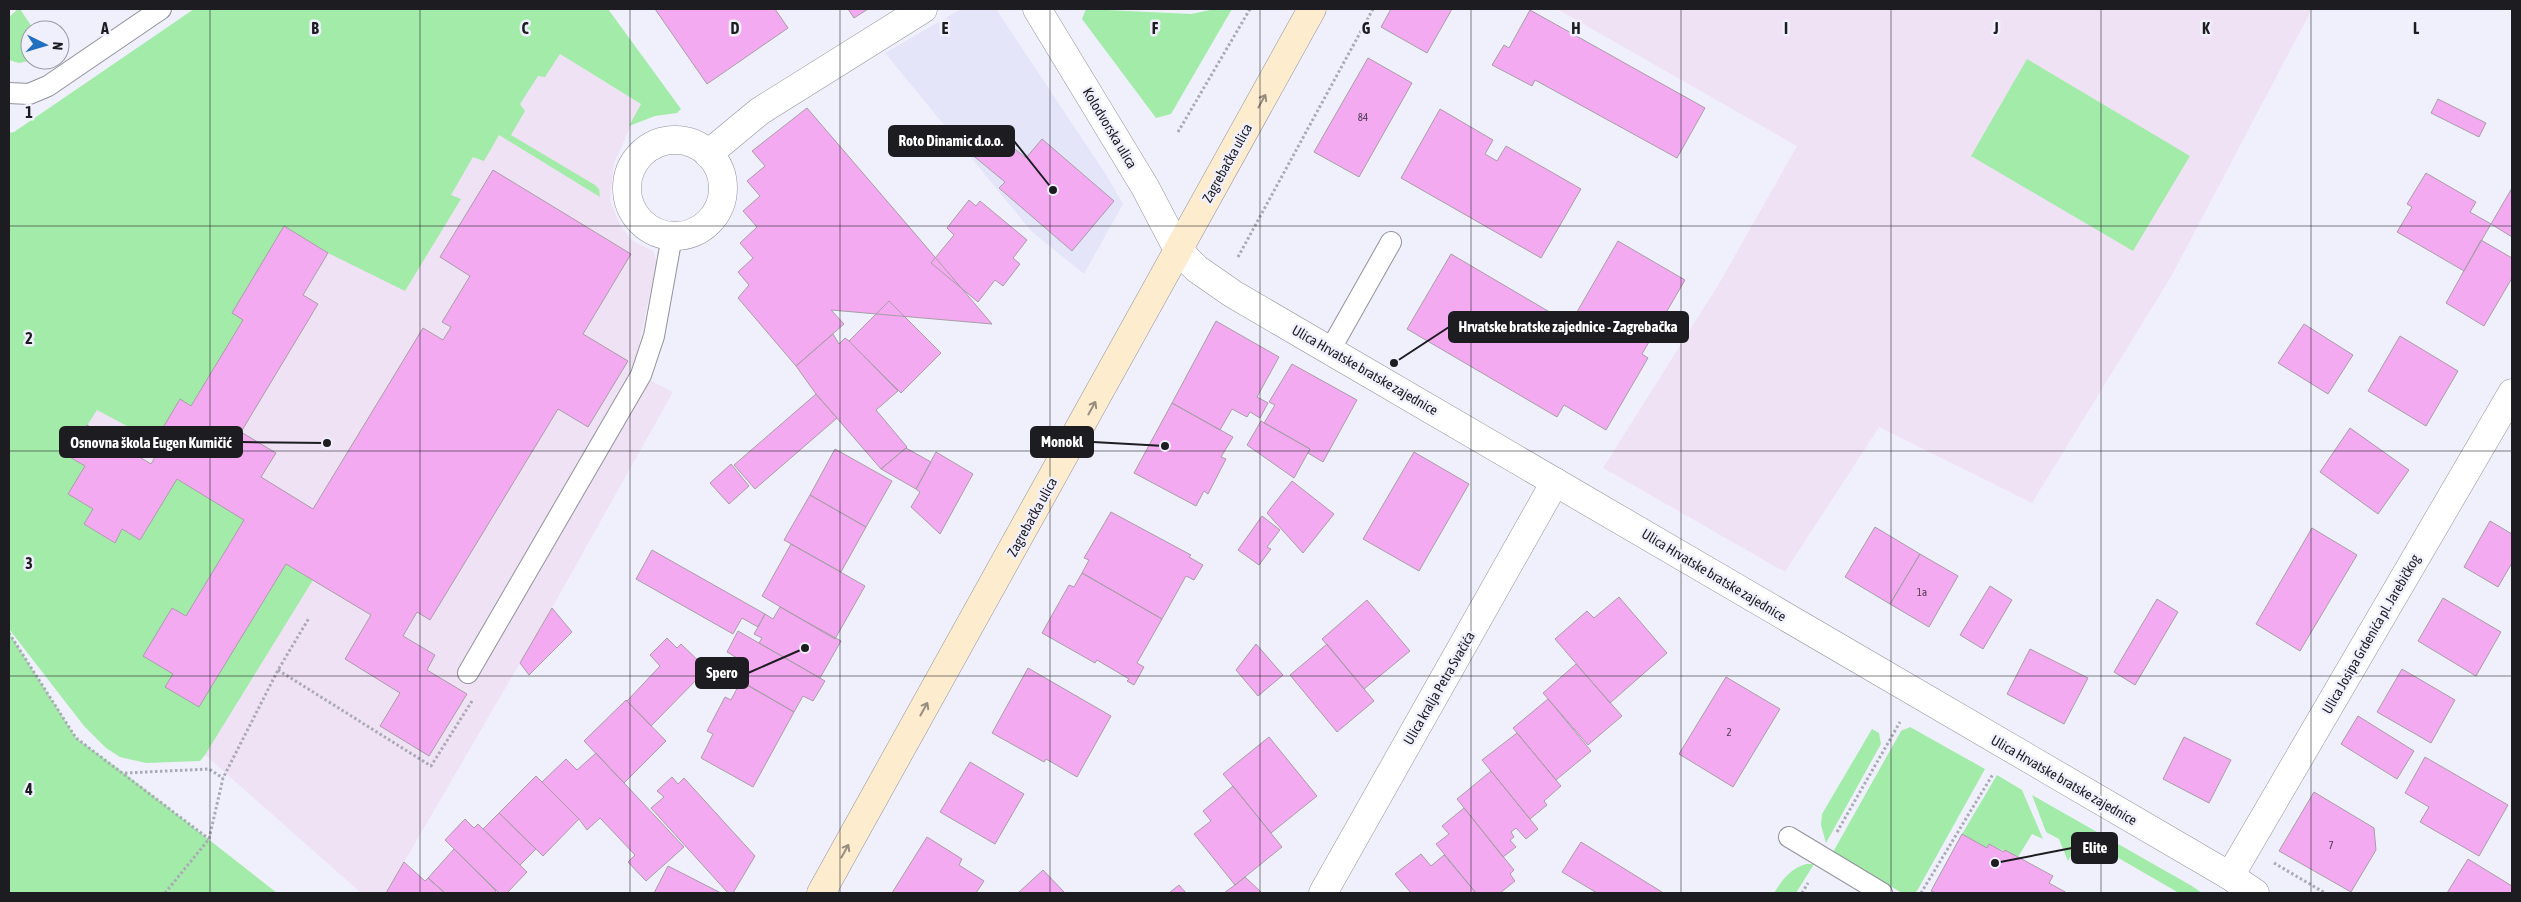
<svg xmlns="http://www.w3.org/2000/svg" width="2521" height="902" font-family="'Asap Condensed',sans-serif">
  <rect width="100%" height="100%" fill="#f0f0fd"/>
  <path fill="#e4e5f9" d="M961,9H996L1107,176L1123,204L1084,274L1032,232L885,53Z"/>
  <path fill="#f0e2f5" d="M1557,9H2312L2172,275L2032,503L1879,427L1785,572L1603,468L1720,282L1797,146Z
    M560,54L641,104L614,163L610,200L620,225L633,241L653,251L657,262L633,372L673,392L552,608L386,893H361L9,581V195Z"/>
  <path fill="#a3eba8" d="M18,9H20L34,30H30V60H34L19,63L9,60V17Z
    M194,9H608L681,109L677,113L655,116L629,126L641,104L560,54L545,77L538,76L520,104L525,111L511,135L595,185L599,189L600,197L499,135L484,161L473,157L451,195L461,199L405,291L328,253L284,226L243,320L191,406L180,399L155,441L97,410L68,455L85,466L68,494L93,509L84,524L114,543L122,529L140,540L177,479L244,520L186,616L172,608L173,674L166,687L199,707L286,564L313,580L205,755L200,761L146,763L120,757L106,748L84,726L9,629V133L14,132Z
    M1086,9L1191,14L1215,9H1232L1171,114L1156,118L1082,19Z
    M2027,59L2190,156L2133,251L1971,156Z
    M9,633L76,738L124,773L277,893H9Z
    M1910,727L1985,769L1917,891L1914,893H1902L1833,852L1901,731Z
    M1872,729L1879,733L1881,744L1826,843L1821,825L1822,814Z
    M1997,775L2022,790L2043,839L2032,834L2018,857L1989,844L1987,848L1962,834Z
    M2032,795L2192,886L2202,893H2179L2082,837L2068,861L2059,839L2046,832Z
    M1806,864H1814L1796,893H1774C1783,879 1790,869 1806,864Z"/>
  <path fill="#f3aaf0" stroke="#a89ea7" d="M655,9H775L788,28L707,84Z
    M848,9H868L854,18Z
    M1391,9H1452L1427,53L1381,27Z
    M1530,10L1705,108L1677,158L1535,80L1532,86L1492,65L1504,45L1509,48Z
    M1368,58L1412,83L1359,177L1314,152Z
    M2438,99L2486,123L2479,137L2431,113Z
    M807,108L917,236L992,324L831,310L844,324L796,366L738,298L749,285L738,272L753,258L740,243L757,227L743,211L760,196L747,181L765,166L752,151Z
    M1440,109L1493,140L1485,154L1497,161L1506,146L1581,189L1541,258L1401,178Z
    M987,133L1006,149L1010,145L1026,158L1042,139L1114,201L1072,251L999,188L1005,182L970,153Z
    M493,170L631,254L583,334L628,361L588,427L558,409L430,620L417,612L403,636L435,655L427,670L467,694L429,756L380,726L400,693L345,659L371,615L286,564L199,707L165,687L173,674L143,656L172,608L186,616L244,520L177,479L140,540L122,529L115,543L84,524L93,509L68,494L85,466L68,456L87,425L151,464L159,450L152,446L180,399L191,406L243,320L232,313L284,226L328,253L303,295L318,304L241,432L276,453L261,477L313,509L423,328L443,340L451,327L442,322L470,276L440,257Z
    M2426,173L2476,202L2470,212L2491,224L2464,271L2397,232L2412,207L2407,204Z
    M2512,188V237L2491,224Z
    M969,200L976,206L980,201L1027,240L1013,258L1020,264L1003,286L995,280L978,302L931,263L954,235L947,228Z
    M2481,240L2512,258V278L2484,326L2446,303Z
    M1618,241L1685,280L1642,354L1648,358L1606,430L1564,405L1557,417L1407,329L1451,254L1570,324Z
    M889,301L941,353L901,393L849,341Z
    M1216,321L1279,357L1257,397L1268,403L1260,418L1250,412L1247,417L1232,409L1220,430L1172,403Z
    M2304,324L2353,355L2328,394L2278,363Z
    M833,334L839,344L845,338L849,341L898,391L876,410L907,447L881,469L816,394L796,366Z
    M2400,336L2458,371L2426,426L2368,391Z
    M1292,364L1357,400L1323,462L1308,453L1310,449L1264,423L1275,405L1269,402Z
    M816,394L837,418L755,489L734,465Z
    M1172,403L1233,437L1221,457L1226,459L1208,494L1204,491L1196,506L1134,473Z
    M1261,421L1310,449L1294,478L1247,445Z
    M2350,428L2409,470L2378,514L2320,472Z
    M906,448L931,462L916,489L881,469Z
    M835,449L892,481L866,527L810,495Z
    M936,452L973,474L940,534L911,507L920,492L916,489Z
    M1414,452L1469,484L1419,571L1363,539Z
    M731,464L749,486L729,504L710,483Z
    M1292,481L1334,514L1303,553L1267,513Z
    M810,495L866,527L841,572L784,540Z
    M1111,512L1191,555L1189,557L1203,565L1194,580L1186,576L1162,619L1082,573L1089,560L1084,558Z
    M1262,516L1280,530L1267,547L1271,549L1259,565L1238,550Z
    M2490,521L2512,534V563L2498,587L2464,567Z
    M1875,527L1920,554L1890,604L1845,577Z
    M2312,528L2357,555L2300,651L2256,624Z
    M791,544L865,586L835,639L762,596Z
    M652,550L765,614L758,627L742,618L733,634L636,579Z
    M1920,554L1958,576L1929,627L1890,604Z
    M1082,573L1162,619L1137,663L1144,667L1134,685L1127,681L1129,679L1097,660L1095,663L1042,633L1069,585L1074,587Z
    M1990,586L2012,600L1983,649L1960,635Z
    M1619,597L1667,653L1610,703L1555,639L1587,611L1594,618Z
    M2443,598L2501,632L2476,676L2418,641Z
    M2157,599L2178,612L2135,685L2114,672Z
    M1367,600L1410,651L1364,689L1322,639Z
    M780,607L841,641L820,678L759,643L762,638L754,634L758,627L765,614L773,619Z
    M552,608L572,632L529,675L520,663Z
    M738,631L825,681L813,701L803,696L794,712L738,680L747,664L727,652Z
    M667,638L677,648L681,644L707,669L651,726L627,701L660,666L650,655Z
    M1256,644L1283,675L1258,696L1236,670Z
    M1327,644L1374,701L1337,732L1290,675Z
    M2030,649L2088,678L2064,724L2007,694Z
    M1576,664L1622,716L1588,745L1543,693Z
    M1028,668L1111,716L1077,777L1046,759L1044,762L992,733Z
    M2402,669L2455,700L2431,743L2377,712Z
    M1726,677L1780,709L1733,787L1679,754Z
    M741,681L794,712L753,787L701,758L713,734L707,731L725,697L731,700Z
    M1548,699L1591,751L1556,780L1513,728Z
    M626,700L666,741L624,783L584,741Z
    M2358,716L2414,751L2397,779L2341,744Z
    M1517,733L1561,786L1544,801L1547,805L1530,819L1482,760Z
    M1269,737L1317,796L1271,833L1223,774Z
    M2184,737L2231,760L2209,803L2163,779Z
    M596,753L684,847L646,881L628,862L635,855L600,818L587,830L579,819L542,782L566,759L577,770Z
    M2425,757L2508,805L2479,856L2420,822L2429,807L2405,793Z
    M970,762L1024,794L995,844L940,812Z
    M1491,771L1538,829L1526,839L1516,828L1511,832L1514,837L1510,840L1516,847L1503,857L1457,799Z
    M536,776L579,819L543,856L499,813Z
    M672,777L678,784L684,778L755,856L733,893H728L651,808L664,797L657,791Z
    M1233,786L1282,847L1235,885L1194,834L1211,821L1203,811Z
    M2314,792L2374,828L2376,850L2351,892L2279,851Z
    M1464,808L1514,870L1510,874L1515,881L1500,893H1476L1436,844L1449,834L1442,826Z
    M499,813L536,849L520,865L483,829Z
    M465,819L474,828L478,824L527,872L507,893H499L445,840Z
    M1962,834L1987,848L1989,844L2004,852L2005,850L2053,876L2049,883L2067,893H1936L1931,891Z
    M927,837L962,859L959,865L984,881L976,893H892Z
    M1581,842L1662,892L1661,893H1597L1562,872Z
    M454,849L496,891L494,893H445L428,878Z
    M1421,854L1431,866L1444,855L1476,893H1411L1395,874Z
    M2468,859L2512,886V893H2447Z
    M404,862L425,881L428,878L445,893H386Z
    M668,866L721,893H654Z
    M1043,870L1065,893H1018Z
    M1245,877L1262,893H1224L1235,885Z
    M1179,885L1186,893H1169Z"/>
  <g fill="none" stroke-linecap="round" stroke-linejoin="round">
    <defs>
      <path id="service" d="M9,93L29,94L48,86L161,9
        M1330,350L1391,242
        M468,673L641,375L654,336L672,236
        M1789,837L1882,893"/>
      <path id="minor" d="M627 188a48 48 0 1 1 96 0a48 48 0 1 1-96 0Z
        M708,154L760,111L923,9
        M2230,876L2512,393
        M1323,893L1555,482"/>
      <path id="tertiary" d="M1037,9L1145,187L1178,250L1197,269L1233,294L2230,876L2255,893"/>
      <path id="secondary" d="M821,893L1312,9"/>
    </defs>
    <use href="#service" stroke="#91929d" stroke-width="22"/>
    <use href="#minor" stroke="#91929d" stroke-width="29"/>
    <use href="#tertiary" stroke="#91929d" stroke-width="29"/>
    <use href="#secondary" stroke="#91929d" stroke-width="29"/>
    <path stroke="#aaaab4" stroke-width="3" stroke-dasharray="2.5 2.5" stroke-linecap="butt" d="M1178,132L1250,9
      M1238,257L1373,9
      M9,633L76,738L209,839
      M278,670L431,766L472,701
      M125,773L209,769L223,778
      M1837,832L1900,722
      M2274,863L2325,893
      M165,893L209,839L223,778L278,670L309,618
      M1802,893L1808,883
      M1921,893L1993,774"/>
    <use href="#service" stroke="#fff" stroke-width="20"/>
    <use href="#minor" stroke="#fff" stroke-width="28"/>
    <use href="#tertiary" stroke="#fff" stroke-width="28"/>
    <use href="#secondary" stroke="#fdecce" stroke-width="28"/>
  </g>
  <defs><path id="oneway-shaft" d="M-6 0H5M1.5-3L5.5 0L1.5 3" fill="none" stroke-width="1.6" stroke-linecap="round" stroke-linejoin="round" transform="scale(1.25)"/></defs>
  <g stroke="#988e80">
    <use href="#oneway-shaft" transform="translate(1262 101) rotate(-61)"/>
    <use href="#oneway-shaft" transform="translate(1092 408) rotate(-61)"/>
    <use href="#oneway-shaft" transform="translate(924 709) rotate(-61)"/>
    <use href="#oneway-shaft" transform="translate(845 851) rotate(-61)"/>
  </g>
  <path fill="none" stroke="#1c1c21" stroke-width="1" stroke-opacity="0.55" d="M210,9V893M420,9V893M630,9V893M840,9V893M1050,9V893M1260,9V893M1471,9V893M1681,9V893M1891,9V893M2101,9V893M2311,9V893M9,226H2512M9,451H2512M9,676H2512"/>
  <g text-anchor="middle" stroke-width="5" stroke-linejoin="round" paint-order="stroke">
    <g font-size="11" fill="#524055">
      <text x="1363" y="121">84</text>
      <text x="1922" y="596">1a</text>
      <text x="1729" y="736">2</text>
      <text x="2331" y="849">7</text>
    </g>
    <g font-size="14" fill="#1c1c21" stroke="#f0f0fd">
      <text transform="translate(1110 128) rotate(59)" y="5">Kolodvorska ulica</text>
      <text transform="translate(1227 163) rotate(-61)" y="5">Zagrebačka ulica</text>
      <text transform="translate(1365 370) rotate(30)" y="5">Ulica Hrvatske bratske zajednice</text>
      <text transform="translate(1032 517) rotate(-61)" y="5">Zagrebačka ulica</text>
      <text transform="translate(1714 575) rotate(31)" y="5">Ulica Hrvatske bratske zajednice</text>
      <text transform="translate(2371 634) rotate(-60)" y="5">Ulica Josipa Grdenića pl. Jarebičkog</text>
      <text transform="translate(1439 688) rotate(-60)" y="5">Ulica kralja Petra Svačića</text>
      <text transform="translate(2064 780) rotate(30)" y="5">Ulica Hrvatske bratske zajednice</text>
    </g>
  </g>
  <g font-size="16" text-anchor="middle" font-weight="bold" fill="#1c1c21" stroke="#f0f0fd" stroke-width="5" stroke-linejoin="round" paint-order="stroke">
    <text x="105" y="34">A</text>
    <text x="315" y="34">B</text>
    <text x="525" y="34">C</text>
    <text x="735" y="34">D</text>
    <text x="945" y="34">E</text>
    <text x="1155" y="34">F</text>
    <text x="1366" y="34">G</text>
    <text x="1576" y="34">H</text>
    <text x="1786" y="34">I</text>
    <text x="1996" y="34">J</text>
    <text x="2206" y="34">K</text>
    <text x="2416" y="34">L</text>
    <text x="29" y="118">1</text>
    <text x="29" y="344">2</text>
    <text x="29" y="569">3</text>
    <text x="29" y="795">4</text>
  </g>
  <path fill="none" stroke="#1c1c21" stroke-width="2" d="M1053 190L1014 141M1394 363L1449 327M1165 446L1093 442M327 443L242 442M805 648L748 673M1995 863L2072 848"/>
  <g fill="#1c1c21" stroke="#f0f0fd" stroke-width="2">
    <circle cx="1053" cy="190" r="5"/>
    <circle cx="1394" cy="363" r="5"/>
    <circle cx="1165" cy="446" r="5"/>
    <circle cx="327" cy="443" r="5"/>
    <circle cx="805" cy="648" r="5"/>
    <circle cx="1995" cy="863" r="5"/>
  </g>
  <g fill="#1c1c21" stroke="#1c1c21" stroke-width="2">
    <rect x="889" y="126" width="125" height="30" rx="5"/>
    <rect x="1449" y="312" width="239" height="30" rx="5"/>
    <rect x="1031" y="427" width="62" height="30" rx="5"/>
    <rect x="60" y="427" width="182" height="30" rx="5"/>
    <rect x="696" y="658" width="52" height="30" rx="5"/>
    <rect x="2072" y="833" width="45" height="30" rx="5"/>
  </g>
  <g font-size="15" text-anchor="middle" font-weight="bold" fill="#fff">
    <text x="951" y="146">Roto Dinamic d.o.o.</text>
    <text x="1568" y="332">Hrvatske bratske zajednice - Zagrebačka</text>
    <text x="1062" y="447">Monokl</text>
    <text x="151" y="448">Osnovna škola Eugen Kumičić</text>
    <text x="722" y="678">Spero</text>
    <text x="2095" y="853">Elite</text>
  </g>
  <rect width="2521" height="902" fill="none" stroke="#1c1c21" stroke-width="20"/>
  <g transform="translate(45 45) rotate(95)"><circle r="24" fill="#f0f0fd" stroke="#9b9ba5"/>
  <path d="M0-4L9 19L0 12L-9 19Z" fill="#2170bf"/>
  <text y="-8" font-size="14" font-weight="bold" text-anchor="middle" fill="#1c1c21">N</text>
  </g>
</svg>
